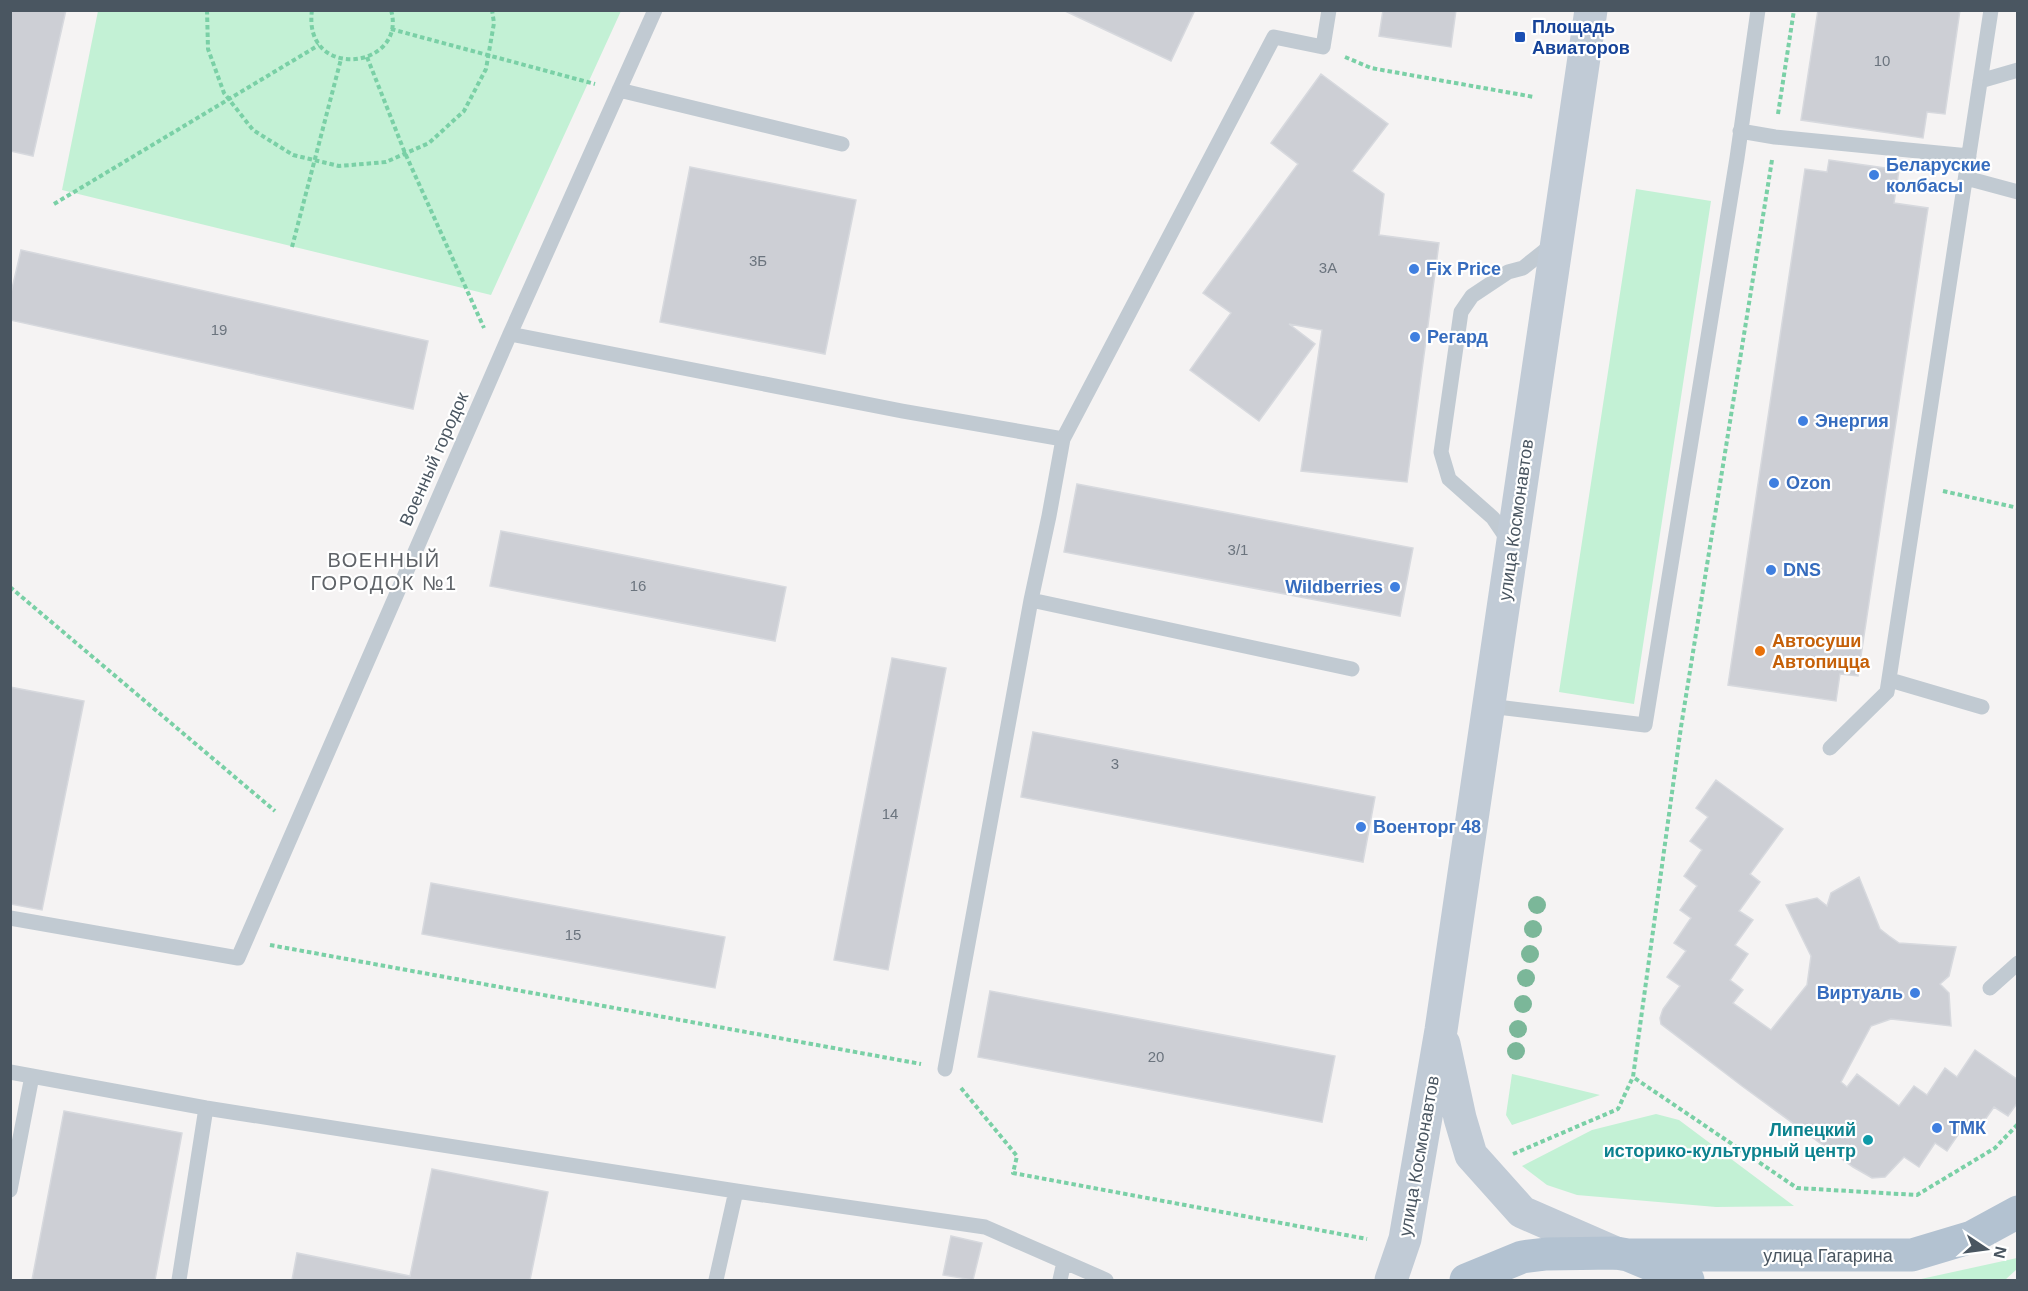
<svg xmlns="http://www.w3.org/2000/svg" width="2028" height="1291" font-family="Arial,sans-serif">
  <rect width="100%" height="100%" fill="#f5f3f3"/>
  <path fill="#c3f1d5" d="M98,11V10L621,11L491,295L62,190Z
    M1636,189L1711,201L1634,704L1559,692Z
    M1512,1074L1600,1095L1512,1125L1506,1115Z
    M1656,1114L1679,1120L1794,1206L1716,1207L1577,1195L1547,1185L1522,1166L1592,1130Z
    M2017,1258V1269L2005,1280H1879L1921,1279Z"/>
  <path fill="#cdcfd5" stroke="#d7d9de" stroke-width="1.5" d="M10,10H66L33,156L10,151Z
    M1063,10H1195L1171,61Z
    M1383,10H1456L1451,47L1379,36Z
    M1818,10H1960L1945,114L1927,112L1923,138L1801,120Z
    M1321,74L1388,124L1352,171L1384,194L1379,235L1439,243L1407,482L1301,471L1322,330L1289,324L1315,344L1259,421L1190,370L1231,313L1203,293L1298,164L1271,143Z
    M1829,160L1899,170L1894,203L1928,208L1858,676L1840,674L1836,701L1728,685L1805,169L1827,172Z
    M690,167L856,200L825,354L660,322Z
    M21,250L428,341L413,409L10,320V297Z
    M1077,484L1413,548L1400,616L1064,552Z
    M501,531L786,587L775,641L490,586Z
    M892,658L946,668L888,970L834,960Z
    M10,687L84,701L42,910L10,904Z
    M1033,732L1375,797L1363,862L1021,797Z
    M1716,780L1783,829L1750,874L1760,882L1739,911L1753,920L1735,945L1748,954L1730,980L1743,990L1733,1003L1771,1030L1807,985L1811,956L1786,905L1817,898L1827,906L1831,893L1859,877L1880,929L1889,936L1899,943L1956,947L1949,976L1940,984L1949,993L1951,1026L1891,1019L1871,1026L1841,1082L1847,1087L1857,1074L1899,1106L1914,1086L1927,1095L1945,1068L1957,1077L1975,1050L2018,1080V1102L2008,1116L1994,1107L1977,1131L1966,1123L1947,1151L1935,1143L1919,1167L1904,1157L1885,1177L1872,1178L1853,1167L1742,1086L1661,1024L1660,1018L1663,1009L1680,986L1667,977L1686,951L1674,943L1691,918L1680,910L1697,886L1684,876L1702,850L1690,841L1708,817L1696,808Z
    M431,883L725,937L715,988L422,934Z
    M990,991L1335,1056L1322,1122L978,1057Z
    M64,1111L182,1133L155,1280H32Z
    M432,1169L548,1192L530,1280H292L297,1253L410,1276Z
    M951,1236L982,1243L973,1280L943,1275Z"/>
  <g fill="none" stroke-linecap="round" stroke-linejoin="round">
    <path stroke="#7ad0a6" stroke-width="4" stroke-dasharray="4.5 3" stroke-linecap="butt" d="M207,10L208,49L224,93L253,130L293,155L339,166L386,162L429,143L464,111L486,69L494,23L492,10
      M312,10C302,82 408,69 391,10
      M391,29L595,84
      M367,57L405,153L484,328
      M1345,57L1371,68L1534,97
      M1778,114L1794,10
      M1772,160L1681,727L1633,1077L1797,1188L1917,1195L1995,1148L2018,1124
      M54,204L319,45
      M292,247L341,59
      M1943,491L2018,508
      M10,587L275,811
      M270,945L921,1064
      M961,1088L1017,1156L1013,1173L1367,1239
      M1513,1154L1618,1109L1633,1077"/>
    <path stroke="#c1cad2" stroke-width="15" d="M1980,81L2018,70
      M619,90L842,144
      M1740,131L1775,137L1969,156
      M1966,178L2018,192
      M510,334L902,411L1063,439L1049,516L1031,600L945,1069
      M1063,439L1274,37L1323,47L1329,10
      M1510,543L1493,518L1449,479L1441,452L1461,312L1472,296L1508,272L1523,268L1553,244
      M1031,600L1352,669
      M1890,680L1982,707
      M1489,706L1645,725L1737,158L1758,10
      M1830,748L1887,692L1991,10
      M10,918L238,958L510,334L655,10
      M1990,988L2018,963
      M10,1072L206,1108L736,1191L985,1227L1106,1280
      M10,1190L32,1076
      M179,1280L206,1108
      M716,1280L736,1191
      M1060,1280L1064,1262"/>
    <path stroke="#c1cbd6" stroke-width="33" d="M1444,1044L1460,1118L1471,1155L1522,1212L1616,1253
      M1391,1280L1405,1239L1441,1030L1591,10"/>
    <path stroke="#b3c2d1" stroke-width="33" d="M1628,1255H1912L1972,1237L2018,1212
      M1466,1280L1522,1257L1546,1254L1616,1253L1628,1255L1688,1280"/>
  </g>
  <g fill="#7bb799">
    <circle cx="1537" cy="905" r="9"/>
    <circle cx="1533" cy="929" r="9"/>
    <circle cx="1530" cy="954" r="9"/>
    <circle cx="1526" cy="978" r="9"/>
    <circle cx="1523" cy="1004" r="9"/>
    <circle cx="1518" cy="1029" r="9"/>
    <circle cx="1516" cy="1051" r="9"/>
  </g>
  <rect fill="#1a4fb4" stroke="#fff" stroke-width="2" x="1514" y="31" width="12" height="12" rx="3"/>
  <g fill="#3f7fe0" stroke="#fff" stroke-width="2">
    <circle cx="1874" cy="175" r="6"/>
    <circle cx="1414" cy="269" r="6"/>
    <circle cx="1415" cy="337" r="6"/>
    <circle cx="1803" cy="421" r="6"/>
    <circle cx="1774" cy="483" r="6"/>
    <circle cx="1771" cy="570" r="6"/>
    <circle cx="1395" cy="587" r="6"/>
    <circle cx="1361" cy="827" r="6"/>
    <circle cx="1915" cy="993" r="6"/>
    <circle cx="1937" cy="1128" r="6"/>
  </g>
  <circle fill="#e8710a" stroke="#fff" stroke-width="2" cx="1760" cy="651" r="6"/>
  <circle fill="#0f9aa8" stroke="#fff" stroke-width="2" cx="1868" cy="1140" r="6"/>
  <g text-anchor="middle" stroke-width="4.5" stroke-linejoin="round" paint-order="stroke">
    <g font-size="15" fill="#6b747e">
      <text x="1882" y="66">10</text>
      <text x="758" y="266">3Б</text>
      <text x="1328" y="273">3А</text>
      <text x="219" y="335">19</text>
      <text x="1238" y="555">3/1</text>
      <text x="638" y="591">16</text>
      <text x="1115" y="769">3</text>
      <text x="890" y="819">14</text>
      <text x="573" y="940">15</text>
      <text x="1156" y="1062">20</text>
    </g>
    <g font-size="18" font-weight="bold" fill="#164399" stroke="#fff" text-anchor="start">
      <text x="1532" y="33">Площадь<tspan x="1532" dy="21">Авиаторов</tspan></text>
    </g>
    <g font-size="18" font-weight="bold" fill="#366cbe" stroke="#fff" text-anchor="start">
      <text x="1886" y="171">Беларуские<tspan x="1886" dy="21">колбасы</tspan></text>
      <text x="1426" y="275">Fix Price</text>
      <text x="1427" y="343">Регард</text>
      <text x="1815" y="427">Энергия</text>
      <text x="1786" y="489">Ozon</text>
      <text x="1783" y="576">DNS</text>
      <text x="1383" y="593" text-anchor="end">Wildberries</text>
      <text x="1373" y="833">Военторг 48</text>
      <text x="1903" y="999" text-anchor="end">Виртуаль</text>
      <text x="1949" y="1134">ТМК</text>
    </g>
    <g font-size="18" fill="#4a5661" stroke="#fff">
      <text transform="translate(434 459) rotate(-66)" y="6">Военный городок</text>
      <text transform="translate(1516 520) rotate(-82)" y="6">улица Космонавтов</text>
      <text transform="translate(1419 1156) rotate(-80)" y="6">улица Космонавтов</text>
      <text x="1828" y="1262">улица Гагарина</text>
    </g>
    <g font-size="18" font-weight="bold" fill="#c56008" stroke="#fff" text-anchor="start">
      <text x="1772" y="647">Автосуши<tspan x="1772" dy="21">Автопицца</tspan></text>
    </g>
    <g font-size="18" font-weight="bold" fill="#0d838f" stroke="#fff" text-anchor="end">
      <text x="1856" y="1136">Липецкий<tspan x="1856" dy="21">историко-культурный центр</tspan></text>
    </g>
    <g font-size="20" letter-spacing="1.5" fill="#5f6368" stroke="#fff">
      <text x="384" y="567">ВОЕННЫЙ<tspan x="384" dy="23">ГОРОДОК №1</tspan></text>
    </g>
  </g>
  <rect width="2028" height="1291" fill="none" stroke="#4a5661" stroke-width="24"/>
  <g transform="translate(1986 1249) rotate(103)" stroke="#ffffff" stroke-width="4.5" paint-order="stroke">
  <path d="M0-4.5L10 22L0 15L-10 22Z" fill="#4a5661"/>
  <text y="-9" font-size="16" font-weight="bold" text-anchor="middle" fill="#4a5661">N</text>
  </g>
</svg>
